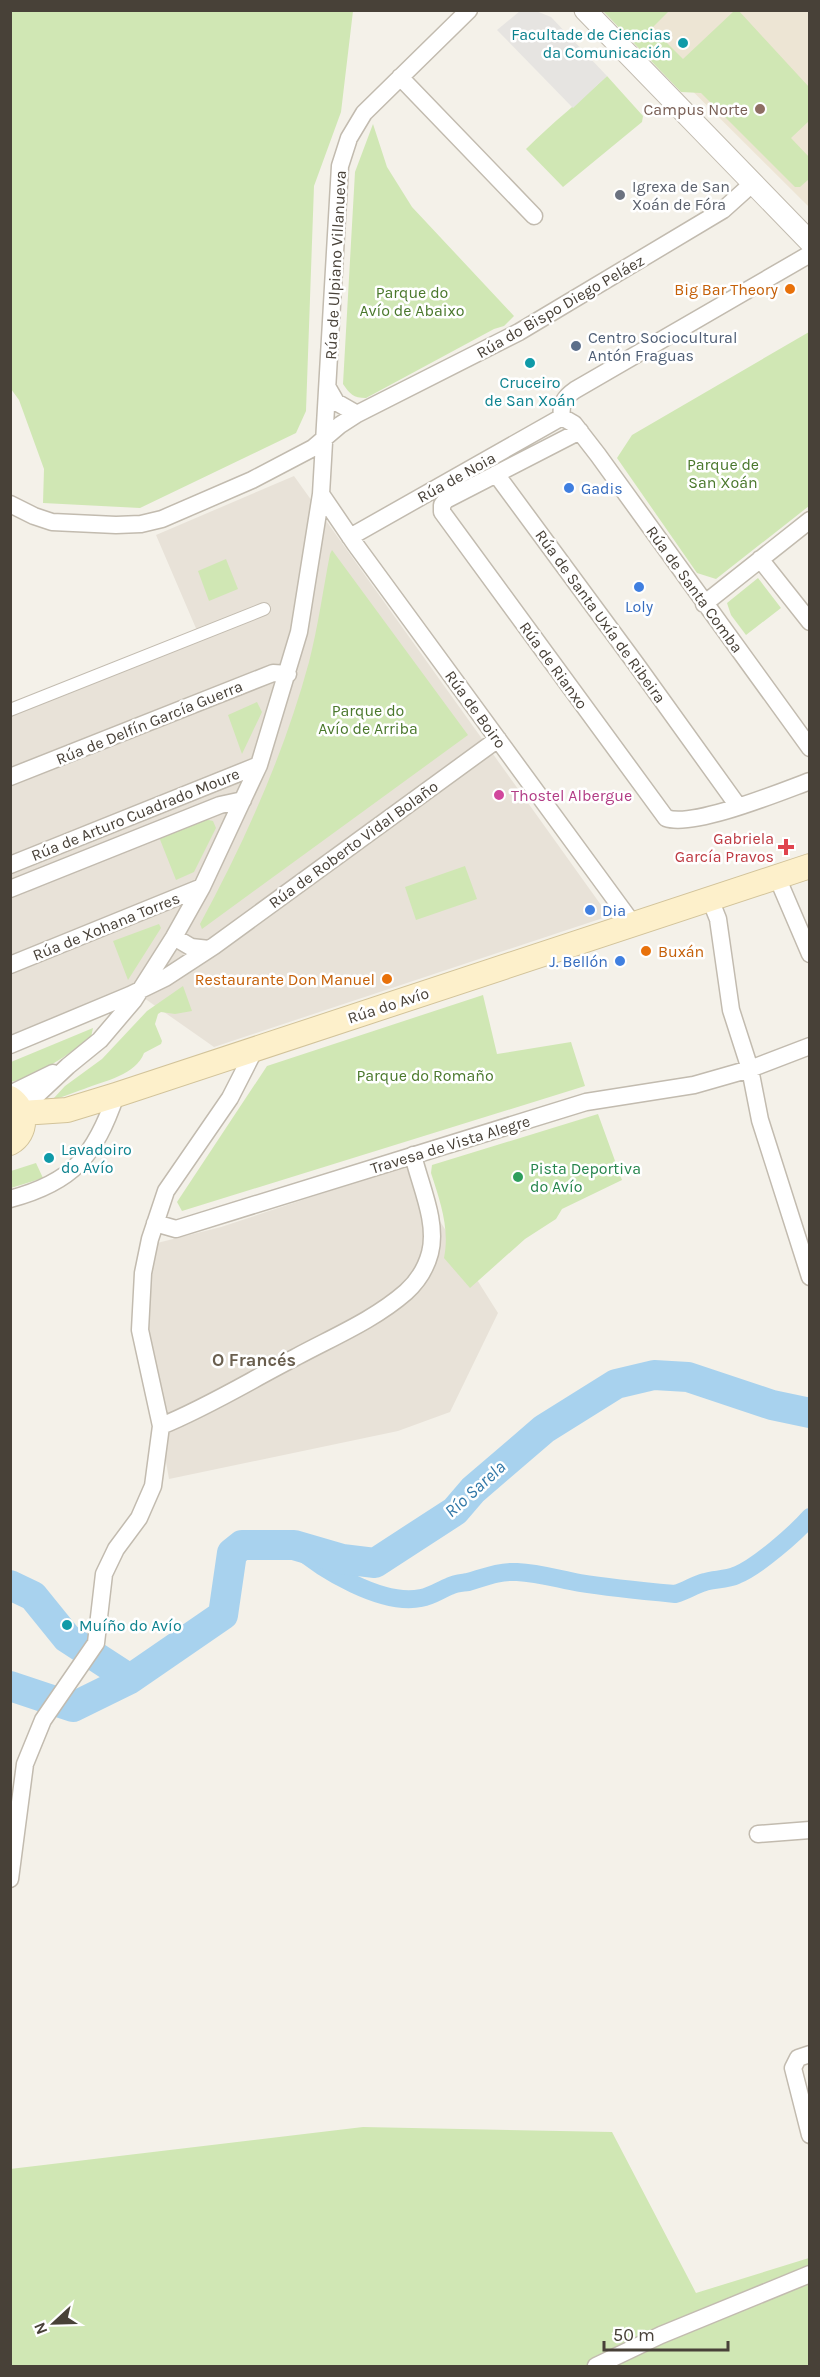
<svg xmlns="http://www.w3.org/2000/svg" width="820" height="2377" font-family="Karla,sans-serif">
  <rect width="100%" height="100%" fill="#f4f1e9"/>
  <path fill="#e8e2d8" d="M294,476L606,912L603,918L214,1047L134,991L11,1037V709L198,633L156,535Z
    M405,1166L498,1313L450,1412L398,1431L169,1479L144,1335L153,1244L221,1227Z"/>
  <path fill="#ede5d4" d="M612,11H809V207Z"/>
  <path fill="#d0e7b4" d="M11,10L353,11L341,112L314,186L306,411L296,433L140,508L43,503L44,469L19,400L11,389Z
    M603,11H669L652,28L683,59L734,11H739L809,87V121L791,138L809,157V179L800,187H795L701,93L681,92Z
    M607,76L643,116L642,122L563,187L526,149C552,123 580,101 607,76Z
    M373,124L387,167L412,207L514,316L504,326L494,329L366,398C353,398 350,394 343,384L355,172Z
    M809,332V506L716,579L697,573L617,458L632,435Z
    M332,550L468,735L202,929L200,924C245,841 284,754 309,662C318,627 323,590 330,554Z
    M226,559L238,589L209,601L198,571Z
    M758,578L781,608L746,635L731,615L727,603Z
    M257,702L262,712L242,754L228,715Z
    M204,819L213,821L216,828L194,872L176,880L159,837Z
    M465,866L477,899L416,920L405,887Z
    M159,924L161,928L128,980L113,941Z
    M183,986L192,1011L175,1014L161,1012L158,1014L155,1024L162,1041L161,1044L144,1053C136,1075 104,1081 84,1089C74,1092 62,1098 53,1099L65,1086L102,1059L147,1011Z
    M483,995L497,1054L571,1042L585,1086L182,1211L177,1202L267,1066Z
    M93,1028L91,1037C70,1054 37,1076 11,1082V1062Z
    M598,1114L622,1180L562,1209L556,1219L525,1239L470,1288L444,1258C450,1228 440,1201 431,1173L432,1165Z
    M36,1163L43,1178L11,1188V1171Z
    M363,2127L612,2132L696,2293L809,2258V2366H11L10,2169Z"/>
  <path fill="#e6e4e1" d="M520,11H536L551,17L607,76L573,108L497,30Z"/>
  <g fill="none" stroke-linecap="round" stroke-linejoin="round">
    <path stroke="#a8d2ee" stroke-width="18" d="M294,1545C322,1570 382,1606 421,1598C432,1596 440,1590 450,1586C456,1583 462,1583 468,1582C485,1577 499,1571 517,1572C539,1573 558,1579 580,1583C611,1588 643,1591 675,1594C686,1591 694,1585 705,1582C715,1579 726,1580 737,1575C757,1567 795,1534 810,1517"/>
    <path stroke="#a8d2ee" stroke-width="30" d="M10,1585L33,1596L67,1638L130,1679L223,1615L232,1553L242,1545H294L342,1559L375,1563L455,1511L473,1490L544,1429L616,1384L654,1375L688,1377L772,1405L810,1413
      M10,1686L73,1707L130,1679"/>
    <defs>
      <path id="pedestrian" d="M10,710L264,609"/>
      <path id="minor" d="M400,77L534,216
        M328,388L336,402L357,414
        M562,417L574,424L598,455L810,748
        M562,417C560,404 565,397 575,390L810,254
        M580,431L446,500L442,505V512L666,818C693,828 780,792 810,781
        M496,474L636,664L738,806
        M321,494L355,544L633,924
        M10,504L34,516L52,522L116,525L141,524L162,519L252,480L313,448L340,425L357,414L519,332L723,210L753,183
        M350,537L562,417
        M760,559L810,622
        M704,604L810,520
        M10,777L273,673L288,674
        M10,865L259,765
        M777,877L810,954
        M10,889L220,805L243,800
        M710,899L718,919L731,1010L750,1069L760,1120L810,1277
        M174,937L191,947L209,949
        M10,965L202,887
        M10,1045L130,995L165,978L214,946L498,739
        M10,1094L53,1073
        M21,1110L68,1066L100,1040L134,1000L174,937L202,887L259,765L299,632L321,494L340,166L349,138L364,113L469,10
        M10,1199C74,1182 95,1155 116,1095
        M155,1223L176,1229L586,1102L694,1085L750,1069L810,1046
        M161,1426C208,1407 251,1380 296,1357C333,1337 374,1320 406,1292C417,1282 426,1268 430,1253C438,1222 420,1185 413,1155
        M758,1834L810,1830
        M10,1879L25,1764L43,1720L96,1643L104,1574L116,1549L139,1518L153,1486L161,1426L140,1330L143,1273L150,1239L166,1191L230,1098L255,1049
        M810,2054L798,2058L793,2068L810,2135
        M596,2366L661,2335L810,2274"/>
      <path id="tertiary" d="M585,10L810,242"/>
      <path id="secondary" d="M10,1098C27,1109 28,1133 10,1143
        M22,1113L67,1110L116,1095L810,866"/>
    </defs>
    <use href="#pedestrian" stroke="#c2bbaf" stroke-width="14"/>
    <use href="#minor" stroke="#c2bbaf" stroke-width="19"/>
    <use href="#tertiary" stroke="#c2bbaf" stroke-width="23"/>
    <use href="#secondary" stroke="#d2c39a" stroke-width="26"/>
    <use href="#pedestrian" stroke="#fff" stroke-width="12"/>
    <use href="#minor" stroke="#fff" stroke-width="16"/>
    <use href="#tertiary" stroke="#fff" stroke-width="21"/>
    <use href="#secondary" stroke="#fdf0cb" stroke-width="24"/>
  </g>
  <g fill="#0f9aa8" stroke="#fff" stroke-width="2">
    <circle cx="683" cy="43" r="6"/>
    <circle cx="530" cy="363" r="6"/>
    <circle cx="49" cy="1158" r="6"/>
    <circle cx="67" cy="1625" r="6"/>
  </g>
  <circle fill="#8d6e63" stroke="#fff" stroke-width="2" cx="760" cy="109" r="6"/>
  <circle fill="#6b7280" stroke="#fff" stroke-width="2" cx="620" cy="195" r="6"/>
  <g fill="#e8710a" stroke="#fff" stroke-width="2">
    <circle cx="790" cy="289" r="6"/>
    <circle cx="646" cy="951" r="6"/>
    <circle cx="387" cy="979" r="6"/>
  </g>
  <circle fill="#5c6f8a" stroke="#fff" stroke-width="2" cx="576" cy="346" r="6"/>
  <g fill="#3f7fe0" stroke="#fff" stroke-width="2">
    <circle cx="569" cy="488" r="6"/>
    <circle cx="639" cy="587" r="6"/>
    <circle cx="590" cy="910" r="6"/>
    <circle cx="620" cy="961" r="6"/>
  </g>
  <circle fill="#d1479c" stroke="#fff" stroke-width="2" cx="499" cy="795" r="6"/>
  <path fill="#e0444e" stroke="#fff" stroke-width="2" d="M783 838h6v6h6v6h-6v6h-6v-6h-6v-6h6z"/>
  <circle fill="#2e9e5b" stroke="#fff" stroke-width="2" cx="518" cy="1177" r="6"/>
  <g text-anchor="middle" stroke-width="5" stroke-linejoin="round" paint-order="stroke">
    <g font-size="16" fill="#0d838f" stroke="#fff" text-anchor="start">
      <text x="671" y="40" text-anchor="end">Facultade de Ciencias<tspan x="671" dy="18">da Comunicación</tspan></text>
      <text x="530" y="388" text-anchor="middle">Cruceiro<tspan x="530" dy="18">de San Xoán</tspan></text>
      <text x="61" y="1155">Lavadoiro<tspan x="61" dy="18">do Avío</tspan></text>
      <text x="79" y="1631">Muíño do Avío</text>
    </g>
    <g font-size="16" fill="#785e54" stroke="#fff" text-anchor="end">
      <text x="748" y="115">Campus Norte</text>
    </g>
    <g font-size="16" fill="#5b616d" stroke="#fff" text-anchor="start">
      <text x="632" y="192">Igrexa de San<tspan x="632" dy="18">Xoán de Fóra</tspan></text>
    </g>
    <g font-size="16" fill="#484138" stroke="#fff">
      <text transform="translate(335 265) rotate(-87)" y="6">Rúa de Ulpiano Villanueva</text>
      <text transform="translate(560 306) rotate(-30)" y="6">Rúa do Bispo Diego Peláez</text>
      <text transform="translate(456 477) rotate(-29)" y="6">Rúa de Noia</text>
      <text transform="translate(695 589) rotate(54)" y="6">Rúa de Santa Comba</text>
      <text transform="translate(601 616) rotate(54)" y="6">Rúa de Santa Uxía de Ribeira</text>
      <text transform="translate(554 665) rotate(54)" y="6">Rúa de Rianxo</text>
      <text transform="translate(476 709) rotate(54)" y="6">Rúa de Boiro</text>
      <text transform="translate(149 722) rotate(-22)" y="6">Rúa de Delfín García Guerra</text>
      <text transform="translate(135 814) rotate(-22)" y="6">Rúa de Arturo Cuadrado Moure</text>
      <text transform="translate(353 844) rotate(-36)" y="6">Rúa de Roberto Vidal Bolaño</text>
      <text transform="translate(106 926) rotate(-22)" y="6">Rúa de Xohana Torres</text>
      <text transform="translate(388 1005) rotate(-18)" y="6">Rúa do Avío</text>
      <text transform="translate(450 1144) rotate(-17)" y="6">Travesa de Vista Alegre</text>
    </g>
    <g font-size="16" fill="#c56008" stroke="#fff" text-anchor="end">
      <text x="778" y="295">Big Bar Theory</text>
      <text x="658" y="957" text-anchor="start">Buxán</text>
      <text x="375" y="985">Restaurante Don Manuel</text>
    </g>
    <g font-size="16" fill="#4a782c" stroke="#fff">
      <text x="412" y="298">Parque do<tspan x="412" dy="18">Avío de Abaixo</tspan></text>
      <text x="723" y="470">Parque de<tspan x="723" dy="18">San Xoán</tspan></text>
      <text x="368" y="716">Parque do<tspan x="368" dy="18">Avío de Arriba</tspan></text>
      <text x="425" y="1081">Parque do Romaño</text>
    </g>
    <g font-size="16" fill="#4e5e75" stroke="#fff" text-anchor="start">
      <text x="588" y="343">Centro Sociocultural<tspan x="588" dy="18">Antón Fraguas</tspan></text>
    </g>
    <g font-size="16" fill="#366cbe" stroke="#fff" text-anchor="start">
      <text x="581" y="494">Gadis</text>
      <text x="639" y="612" text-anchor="middle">Loly</text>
      <text x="602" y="916">Dia</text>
      <text x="608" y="967" text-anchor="end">J. Bellón</text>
    </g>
    <g font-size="16" fill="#b23c85" stroke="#fff" text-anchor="start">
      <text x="511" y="801">Thostel Albergue</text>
    </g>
    <g font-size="16" fill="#be3a42" stroke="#fff" text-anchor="end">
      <text x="774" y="844">Gabriela<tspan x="774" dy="18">García Pravos</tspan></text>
    </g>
    <g font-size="16" fill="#27864d" stroke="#fff" text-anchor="start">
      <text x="530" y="1174">Pista Deportiva<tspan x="530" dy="18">do Avío</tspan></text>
    </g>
    <g font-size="18" font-weight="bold" fill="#6a5f4f" stroke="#fff">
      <text x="254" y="1366">O Francés</text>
    </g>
    <g font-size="18" font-style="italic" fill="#3278a8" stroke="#fff">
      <text transform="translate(475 1489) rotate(-42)" y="6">Río Sarela</text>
    </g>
  </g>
  <rect width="820" height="2377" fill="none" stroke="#484138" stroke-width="24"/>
  <g transform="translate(54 2323) rotate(248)" stroke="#ffffff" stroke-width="4.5" paint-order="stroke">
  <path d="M0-4.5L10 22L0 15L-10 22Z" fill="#484138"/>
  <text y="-9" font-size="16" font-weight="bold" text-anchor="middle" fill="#484138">N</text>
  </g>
  <path d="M604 2341v9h124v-9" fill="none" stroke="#484138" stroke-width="3"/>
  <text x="613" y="2341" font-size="18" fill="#484138" stroke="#ffffff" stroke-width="4.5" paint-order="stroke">50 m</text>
</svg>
